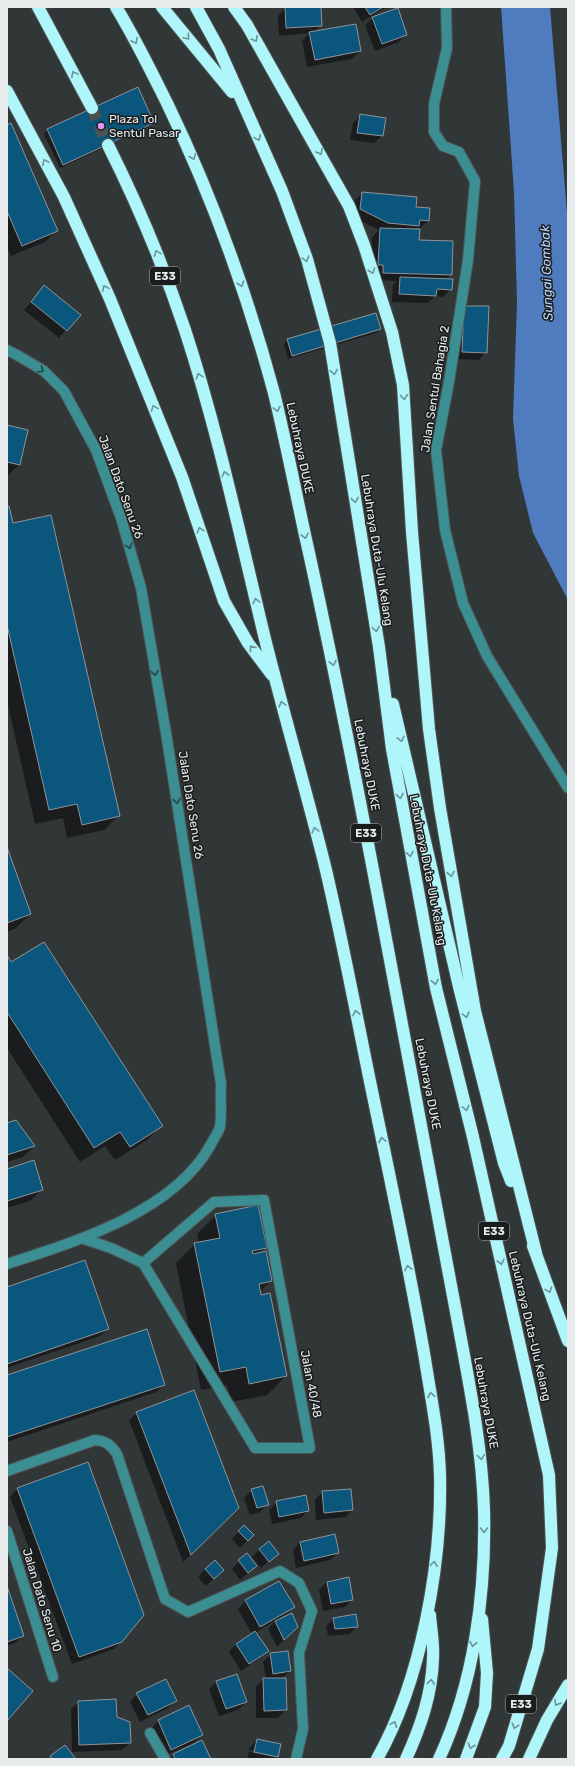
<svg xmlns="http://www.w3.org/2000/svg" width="575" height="1766" font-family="Rubik,sans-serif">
  <rect width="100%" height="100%" fill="#313637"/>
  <path fill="#4f7bbf" d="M501,7H550L568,225V600L533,533L519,476L513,419L517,303L514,192Z"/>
  <path fill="#0007" fill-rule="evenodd" d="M320,7L321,25L314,32L360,51L352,59L307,67L302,41L310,33L279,36L278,16L285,8Z
    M353,7H386L362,22Z
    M373,18L406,34L399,42L375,51L365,25Z
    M137,88L153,123L150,126L60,168L44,134L47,130Z
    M360,116L382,136L374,143L350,140L353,123Z
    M7,126L57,230L45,242L11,256L7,247Z
    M363,193L415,208L428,221L420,228H416L414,230L418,241L451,275L445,280L451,289L443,297L435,296L428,303L392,302L393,285L397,281L375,280L371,272L372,237L379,230L353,217L355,200Z
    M44,287L79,315L59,338L24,310Z
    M488,307L486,352L479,360L455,359L456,314Z
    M380,329L376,333L288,359L284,344L287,340Z
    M7,426L19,465L7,476Z
    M7,507L12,525L119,815L104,830L67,838L63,818L35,824L7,701Z
    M7,850L30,914L16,928L7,932Z
    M7,957L11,964L161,1126L147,1140L115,1160L105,1146L80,1162L7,1048Z
    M7,1124L34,1146L23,1157L7,1162Z
    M7,1170L41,1190L30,1201L7,1208Z
    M216,1215L266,1247L259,1254L271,1280L260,1292L286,1376L267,1395L231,1402L227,1385L201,1390L176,1263L195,1244L199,1243L197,1234Z
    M7,1288L108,1329L100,1336L7,1368Z
    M7,1376L164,1385L156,1392L7,1442Z
    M137,1413L238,1508L183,1562L129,1420Z
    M87,1464L122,1641L114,1649L72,1664L10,1497L17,1489Z
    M252,1490L268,1504L260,1512L250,1515L244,1498Z
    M322,1492L352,1510L345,1517L316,1520L315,1500Z
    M277,1502L308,1511L301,1518L272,1524L269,1510Z
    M244,1526L253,1535L240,1548L232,1539Z
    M300,1542L338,1553L330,1560L296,1568L293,1550Z
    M260,1549L278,1553L261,1568L252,1557Z
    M239,1561L256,1566L240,1580L232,1569Z
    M205,1569L215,1577L206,1586L198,1577Z
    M348,1578L352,1600L345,1607L323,1611L319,1590L327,1582Z
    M279,1582L294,1607L280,1618L297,1627L277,1647L268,1629L276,1620L255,1633L267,1651L260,1658L241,1671L229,1652L236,1644L252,1634L238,1609L245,1601Z
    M7,1590L23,1636L15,1643L7,1646Z
    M333,1619L357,1626L350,1634L328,1636L326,1626Z
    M271,1654L290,1671L281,1679L286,1710L278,1718H256V1686L263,1679H266L263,1662Z
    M217,1681L246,1702L238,1710L219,1716L209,1689Z
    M137,1694L175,1701L168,1708L140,1722L130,1702Z
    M79,1702L130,1743L122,1750L72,1752L71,1709Z
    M189,1707L202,1735L195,1742L164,1756L151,1729L158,1721Z
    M257,1740L277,1756L275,1759H247L250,1747ZM250,1750L273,1755V1757L249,1752Z
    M173,1755L210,1759H169Z"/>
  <path fill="#0a567d" stroke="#909498" d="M285,7H321L322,26L286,28Z
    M365,7H383L370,15Z
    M398,8L407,35L382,44L372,17Z
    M356,24L361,51L315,60L309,32Z
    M138,87L154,123L63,165L47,129Z
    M360,114L386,118L383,136L357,133Z
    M11,123L58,231L22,246L7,211V125Z
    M362,192L417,197L416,207L430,208L429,221L420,220L419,226L388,223L360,209Z
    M380,228L420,229L419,240L453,241L452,275L383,273V265H378Z
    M400,277L453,279L452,290L437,289L436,296L399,294Z
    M44,285L81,315L67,331L31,302Z
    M464,306H489L487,353L462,352Z
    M376,313L381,329L292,356L287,339Z
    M7,425L28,430L20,465L7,462Z
    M7,506H9L13,523L51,515L120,816L82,825L77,804L49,810L7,625Z
    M7,847L31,914L7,923Z
    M44,942L163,1126L130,1147L120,1132L94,1148L7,1012V955L11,962Z
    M16,1120L35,1146L7,1155V1123Z
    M34,1160L43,1190L7,1201V1169Z
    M258,1205L267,1248L252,1251L253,1254L266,1251L272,1281L259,1284L261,1295L270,1293L287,1376L249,1384L246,1367L220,1372L194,1243L220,1238L215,1214Z
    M85,1260L109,1329L7,1364V1287Z
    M147,1329L165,1385L7,1437V1375Z
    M194,1390L239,1508L191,1555L136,1412Z
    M88,1462L144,1615L122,1642L79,1657L17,1488Z
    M263,1486L269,1505L257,1508L251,1489Z
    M351,1489L353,1510L324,1513L322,1491Z
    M306,1495L309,1511L279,1517L276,1501Z
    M244,1525L254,1535L248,1541L238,1531Z
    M335,1534L339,1553L304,1561L300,1542Z
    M269,1541L279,1554L269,1562L259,1549Z
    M247,1553L257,1566L248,1573L238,1560Z
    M215,1560L224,1570L214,1579L205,1569Z
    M349,1577L353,1600L331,1604L327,1582Z
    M279,1581L295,1607L260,1627L245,1600Z
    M7,1586L24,1636L7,1642Z
    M292,1613L298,1627L284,1640L275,1621Z
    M356,1614L358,1627L335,1629L333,1618Z
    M255,1631L269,1651L249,1664L236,1644Z
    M288,1651L291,1671L273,1674L270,1653Z
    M7,1668L33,1691L7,1721Z
    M237,1674L247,1702L226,1709L216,1681Z
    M263,1678H286L287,1710L264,1711Z
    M166,1679L177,1701L148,1715L136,1693Z
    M116,1699L117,1717L130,1722L131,1743L79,1745L78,1701Z
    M189,1705L203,1735L171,1750L158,1720Z
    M257,1739L281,1744L278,1757L254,1752Z
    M202,1740L211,1759H175L173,1754Z
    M65,1745L76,1759H52L50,1756Z"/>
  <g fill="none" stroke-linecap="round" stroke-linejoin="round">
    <path stroke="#4c5152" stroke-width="12" stroke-dasharray="12 6" stroke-linecap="butt" d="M92,108L108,145"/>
    <defs>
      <path id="minor" d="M446,7L447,48L434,104V132L443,146L459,152L475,181L468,260L449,382L436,450L445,530L463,603L487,656L568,788
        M7,350L17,355L44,371L64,391L96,450L121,518L141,588L166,733L221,1084C220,1098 222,1114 220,1127C218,1133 213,1140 210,1146C173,1212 75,1242 7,1264
        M84,1239L111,1248L143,1263L255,1448H310L264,1200L214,1202L143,1263
        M7,1471L95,1440C106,1441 111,1445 117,1454L165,1599L188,1612L280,1571L299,1583L312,1611L299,1653L303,1729L296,1759
        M7,1531L53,1677
        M150,1733L165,1759"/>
      <path id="highway" d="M38,7L92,108
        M116,7C135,38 151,71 167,103C212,196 247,293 274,393C287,446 297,500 309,553C344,713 374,874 404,1035C422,1128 439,1220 456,1312C468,1378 482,1443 484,1510C486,1594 474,1683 439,1759
        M162,7L232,92
        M196,7L219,49L282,191L307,259L330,343L379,647L392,749L436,988L473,1137L549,1475L552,1548L538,1649L509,1746L502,1759
        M234,7L247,25L349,206L364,245L392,332L403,385L412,532L429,729L440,808L475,1011L536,1253
        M7,91L64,197L110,299L182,477L224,601L248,643L272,675
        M108,145C138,205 164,267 185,330C218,431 240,536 265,639C284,715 306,790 325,866C343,942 357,1019 373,1096C391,1183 410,1271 425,1359C431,1398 439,1436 440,1475C442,1565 421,1681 377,1759
        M393,704L460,991L504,1163L511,1181
        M533,1246L568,1341
        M406,1759C421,1726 432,1694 433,1658C434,1644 431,1629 430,1615
        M466,1759L485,1707L487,1673L482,1619
        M529,1759L547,1720L568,1685"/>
    </defs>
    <use href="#minor" stroke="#4e5354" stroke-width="12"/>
    <use href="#highway" stroke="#4e5354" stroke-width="14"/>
    <use href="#minor" stroke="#3b8e92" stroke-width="10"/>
    <use href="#highway" stroke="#aff6fa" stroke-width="12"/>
  </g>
  <defs><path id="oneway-chevron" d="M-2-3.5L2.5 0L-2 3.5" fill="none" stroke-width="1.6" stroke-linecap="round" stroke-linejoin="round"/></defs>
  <g stroke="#6c9497">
    <use href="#oneway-chevron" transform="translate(187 37) rotate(50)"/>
    <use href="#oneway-chevron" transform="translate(255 39) rotate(60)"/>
    <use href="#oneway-chevron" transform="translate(135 41) rotate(61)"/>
    <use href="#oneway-chevron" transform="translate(74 74) rotate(-118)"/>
    <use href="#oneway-chevron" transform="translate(258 138) rotate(66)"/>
    <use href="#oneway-chevron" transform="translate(320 152) rotate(61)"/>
    <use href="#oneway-chevron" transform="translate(193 157) rotate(67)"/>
    <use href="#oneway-chevron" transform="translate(45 162) rotate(-118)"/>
    <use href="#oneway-chevron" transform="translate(157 253) rotate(-111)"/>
    <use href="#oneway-chevron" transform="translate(306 259) rotate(72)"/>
    <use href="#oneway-chevron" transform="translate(372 271) rotate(71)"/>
    <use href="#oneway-chevron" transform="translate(241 284) rotate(71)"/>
    <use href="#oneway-chevron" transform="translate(105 288) rotate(-114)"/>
    <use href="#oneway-chevron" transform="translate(334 372) rotate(81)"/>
    <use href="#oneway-chevron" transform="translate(199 376) rotate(-107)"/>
    <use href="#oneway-chevron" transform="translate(404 397) rotate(86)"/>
    <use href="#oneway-chevron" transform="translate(154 408) rotate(-112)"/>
    <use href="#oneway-chevron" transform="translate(277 409) rotate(78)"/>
    <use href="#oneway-chevron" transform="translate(225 474) rotate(-104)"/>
    <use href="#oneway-chevron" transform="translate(355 500) rotate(81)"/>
    <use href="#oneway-chevron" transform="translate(200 530) rotate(-109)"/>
    <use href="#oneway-chevron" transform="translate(305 536) rotate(78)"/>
    <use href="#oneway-chevron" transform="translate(256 601) rotate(-104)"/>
    <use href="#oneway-chevron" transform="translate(376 629) rotate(81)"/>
    <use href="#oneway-chevron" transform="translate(252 648) rotate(-127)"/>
    <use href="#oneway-chevron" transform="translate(333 663) rotate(78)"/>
    <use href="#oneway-chevron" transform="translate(282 704) rotate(-105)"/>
    <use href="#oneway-chevron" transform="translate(401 739) rotate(76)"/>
    <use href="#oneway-chevron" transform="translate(400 796) rotate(80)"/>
    <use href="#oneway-chevron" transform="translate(315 830) rotate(-105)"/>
    <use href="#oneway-chevron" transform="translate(410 854) rotate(79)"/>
    <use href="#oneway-chevron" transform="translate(451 874) rotate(80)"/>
    <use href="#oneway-chevron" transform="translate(435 982) rotate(79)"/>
    <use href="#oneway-chevron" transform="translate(356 1013) rotate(-102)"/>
    <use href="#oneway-chevron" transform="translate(466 1015) rotate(75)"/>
    <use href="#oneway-chevron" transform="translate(466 1108) rotate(76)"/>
    <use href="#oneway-chevron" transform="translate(382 1140) rotate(-102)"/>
    <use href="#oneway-chevron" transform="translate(501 1262) rotate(77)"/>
    <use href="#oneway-chevron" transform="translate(408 1268) rotate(-102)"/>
    <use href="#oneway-chevron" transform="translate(549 1290) rotate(70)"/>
    <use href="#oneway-chevron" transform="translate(431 1395) rotate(-99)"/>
    <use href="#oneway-chevron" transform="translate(481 1457) rotate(83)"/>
    <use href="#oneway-chevron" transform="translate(484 1530) rotate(90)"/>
    <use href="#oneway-chevron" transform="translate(434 1564) rotate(-82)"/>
    <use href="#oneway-chevron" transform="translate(473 1644) rotate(101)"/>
    <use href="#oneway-chevron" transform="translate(431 1682) rotate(-83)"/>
    <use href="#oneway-chevron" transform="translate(557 1703) rotate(120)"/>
    <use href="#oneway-chevron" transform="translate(394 1724) rotate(-66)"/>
    <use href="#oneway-chevron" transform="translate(515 1726) rotate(107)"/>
    <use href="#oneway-chevron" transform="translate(471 1746) rotate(109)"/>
  </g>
  <g stroke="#264546">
    <use href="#oneway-chevron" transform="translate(41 370) rotate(35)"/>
    <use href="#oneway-chevron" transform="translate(129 546) rotate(74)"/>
    <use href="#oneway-chevron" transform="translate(155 673) rotate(80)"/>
    <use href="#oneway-chevron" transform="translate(177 801) rotate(81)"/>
  </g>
  <circle fill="#dc99f4" stroke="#1a1d1d" stroke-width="1.5" cx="101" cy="126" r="4"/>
  <g text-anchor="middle" stroke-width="3" stroke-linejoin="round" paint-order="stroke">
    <g fill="#1a1d1d" stroke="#aaadae" stroke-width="1">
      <rect x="150" y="267" width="30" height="18" rx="3"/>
      <rect x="351" y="824" width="30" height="18" rx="3"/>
      <rect x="479" y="1222" width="30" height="18" rx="3"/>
      <rect x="506" y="1695" width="30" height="18" rx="3"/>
    </g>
    <g font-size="11" font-weight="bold" fill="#e7ebec">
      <text x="165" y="280">E33</text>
      <text x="366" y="837">E33</text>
      <text x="494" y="1235">E33</text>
      <text x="521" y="1708">E33</text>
    </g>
    <g font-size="12" fill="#e7ebec" stroke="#1a1d1d" text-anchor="start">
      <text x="109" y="123">Plaza Tol<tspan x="109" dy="14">Sentul Pasar</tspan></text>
    </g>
    <g font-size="12" fill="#e7ebec" stroke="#1a1d1d">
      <text transform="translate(435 389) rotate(-81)" y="4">Jalan Sentul Bahagia 2</text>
      <text transform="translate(300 448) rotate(78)" y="4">Lebuhraya DUKE</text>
      <text transform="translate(121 487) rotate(70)" y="4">Jalan Dato Senu 26</text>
      <text transform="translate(377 550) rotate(81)" y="4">Lebuhraya Duta-Ulu Kelang</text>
      <text transform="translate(367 765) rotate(79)" y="4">Lebuhraya DUKE</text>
      <text transform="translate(191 805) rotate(81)" y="4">Jalan Dato Senu 26</text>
      <text transform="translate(428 870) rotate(79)" y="4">Lebuhraya Duta-Ulu Kelang</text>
      <text transform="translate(428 1084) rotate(79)" y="4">Lebuhraya DUKE</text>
      <text transform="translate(530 1326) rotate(77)" y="4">Lebuhraya Duta-Ulu Kelang</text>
      <text transform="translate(311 1384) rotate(79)" y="4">Jalan 40/48</text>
      <text transform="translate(486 1403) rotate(80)" y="4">Lebuhraya DUKE</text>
      <text transform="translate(42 1600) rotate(73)" y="4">Jalan Dato Senu 10</text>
    </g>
    <g font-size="13" font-style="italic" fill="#bcd4fa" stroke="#1a1d1d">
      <text transform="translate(546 273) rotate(-92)" y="5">Sungai Gombak</text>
    </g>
  </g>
  <rect width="575" height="1766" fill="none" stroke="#e7ebec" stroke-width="16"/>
</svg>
